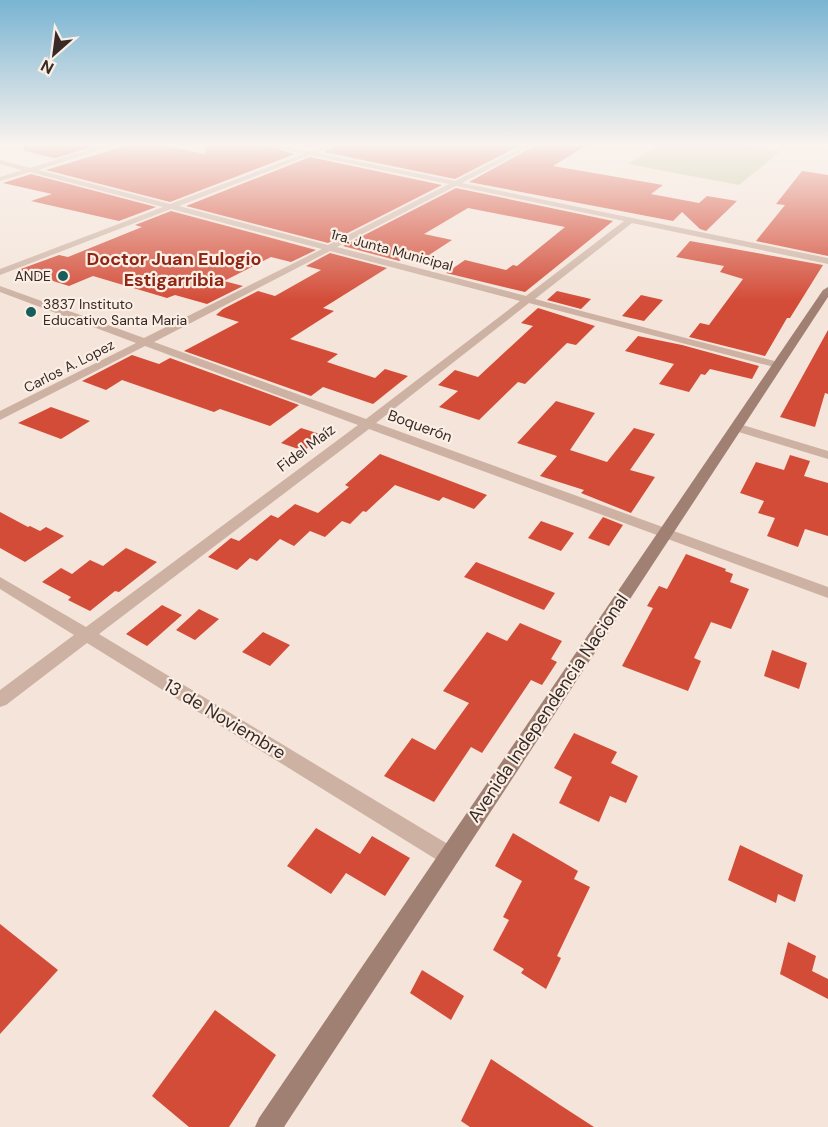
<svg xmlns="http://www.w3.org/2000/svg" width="828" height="1127" font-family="'DM Sans',sans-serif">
  <rect width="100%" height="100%" fill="#f4e4d9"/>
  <path fill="#bac597" d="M663,143H733L781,151L739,185L628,164Z"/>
  <path fill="#d34c38" d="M24,143H88L89,148L55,158L24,151Z
    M135,143H152L205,154L206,143H255L295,154L170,202L46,170Z
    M342,143H525L455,179L324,152Z
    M540,143H590L553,166L663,185L651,194L699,203L707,196L737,201L706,231L700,229L682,212L673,221L469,182Z
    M310,157L442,185L328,243L186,206Z
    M802,171L828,175V256L756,241L785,205L776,204Z
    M31,174L156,207L119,221L31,201L52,194L3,183Z
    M456,188L613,221L525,292L446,273L465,260L506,270L513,265L517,266L565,227L468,208L424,234L452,240L426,257L411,253L399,261L343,246Z
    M171,211L316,250L291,262L271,257L224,281L243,286L207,304L175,295L167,298L93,276L69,286L18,270L59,255L68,257L142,227L135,225Z
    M690,241L823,265L790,318H787L765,356L689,337L700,323L709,325L743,279L720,272L724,266L676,257Z
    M330,253L387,268L323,308L334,311L290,339L338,354L327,362L375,378L385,369L408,376L373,404L323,387L311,396L184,351L239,322L216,315L223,309L258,291L275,296L321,270L306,266Z
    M557,291L591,299L581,309L547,300Z
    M641,295L663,300L644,321L622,316Z
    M538,308L595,326L576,345L567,343L525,384L518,382L479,420L439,407L458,391L438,385L455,370L478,377L533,326L521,323Z
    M828,330V394L825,393L815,427L780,417Z
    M638,336L682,345L759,366L752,379L710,369L705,375L701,374L689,392L659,384L674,364L625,351Z
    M132,355L159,364L170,358L299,405L270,426L220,409L214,412L122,380L106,390L82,381Z
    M556,401L595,413L570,450L607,462L634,428L655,434L630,470L655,477L631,513L581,493L584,490L540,476L557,456L517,443Z
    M51,407L90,421L61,439L18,423Z
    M301,428L323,435L304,451L281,443Z
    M380,454L487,495L474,509L443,497L439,501L395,485L366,512L363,511L350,524L342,521L325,537L310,531L294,546L280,539L257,561L250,558L237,570L208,557L231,538L239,541L271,515L278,518L295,504L318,513L349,487L345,485Z
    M790,455L810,461L804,476L828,483V536L805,529L798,547L767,536L775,518L758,513L764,501L740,493L756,462L784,470Z
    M0,512L28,527L30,526L40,531L46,527L64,536L25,562L0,548Z
    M603,517L623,525L609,546L588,538Z
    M541,521L574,533L561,551L528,538Z
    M126,548L157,562L119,592L115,591L90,611L68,600L71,597L42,582L61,568L72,574L90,560L103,566Z
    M686,554L726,569L725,571L733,574L730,582L749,589L731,629L711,622L694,658L701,661L688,691L622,666L653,608L647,606L659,586L667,589Z
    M476,562L555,593L544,610L464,577Z
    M162,605L182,615L147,646L126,634Z
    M199,609L219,619L195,640L176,630Z
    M520,623L562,641L551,659L557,662L542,685L531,680L482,753L471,747L434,802L384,776L412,738L435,750L469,703L443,691L487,632L507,641Z
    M263,632L290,645L270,666L242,652Z
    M772,650L807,663L799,689L764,676Z
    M574,733L617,752L611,763L638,776L626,803L610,796L599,822L559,803L572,777L554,768Z
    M316,828L360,854L372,836L410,858L385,896L346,873L331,894L287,866Z
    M513,833L578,871L574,879L590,887L557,956L561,958L546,989L521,973L524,969L493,950L509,920L503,917L522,881L495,866Z
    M740,845L803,875L795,902L778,894L776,903L728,880Z
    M0,924L58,970L0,1034Z
    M788,942L816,956L812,971L828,979V999L780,974Z
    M422,970L464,996L451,1020L410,993Z
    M215,1010L276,1055L229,1127H189L152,1096Z
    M491,1059L560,1105L594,1127H470L461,1121Z"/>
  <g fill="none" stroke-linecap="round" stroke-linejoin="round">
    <path fill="#cdb2a3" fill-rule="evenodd" d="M111,143H121L38,170L170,204L303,154L257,143C274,143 290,149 306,151C317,152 328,143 340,143L317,153L455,181L530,143H538L462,183L828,258V264L632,223L535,299L782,363V367H774L529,303L376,423L828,587V598L369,429L99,634L456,849L460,856L456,863L449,866L442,863L87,643L6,705L0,707V690L74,635L0,589V577L86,627L358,425L145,346L0,420V411L136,343L0,292V286L144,338L322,249L171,209L0,275V269L163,207L30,172L0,181V177L22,170L0,164V160L30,168ZM310,155L449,184L328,245L179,206ZM456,186L624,221L526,296L337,247ZM330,251L520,301L366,419L154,342Z
      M736,423L828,451V459L732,430L730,427Z"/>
    <path fill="#a18074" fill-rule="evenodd" d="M828,287V297L284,1127H255L259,1118L823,290Z"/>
  </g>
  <linearGradient id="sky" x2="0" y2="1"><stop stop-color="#79b4d2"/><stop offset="0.48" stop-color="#faf3ee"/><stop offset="1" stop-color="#faf3ee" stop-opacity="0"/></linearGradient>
  <rect width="828" height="301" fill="url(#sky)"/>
  <g fill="#175e5a" stroke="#fbefe5" stroke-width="2">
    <circle cx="63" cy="276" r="6"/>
    <circle cx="31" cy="312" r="6"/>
  </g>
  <g text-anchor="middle" stroke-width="4.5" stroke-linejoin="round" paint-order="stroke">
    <g font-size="14" fill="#382a26" stroke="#fbefe5">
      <text transform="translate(392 250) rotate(15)" y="5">1ra. Junta Municipal</text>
      <text transform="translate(69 366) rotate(-27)" y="5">Carlos A. Lopez</text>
    </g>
    <g font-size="14" fill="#382a26" stroke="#fbefe5" text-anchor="end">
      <text x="51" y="281">ANDE</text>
      <text x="43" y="309" text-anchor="start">3837 Instituto<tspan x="43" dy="16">Educativo Santa Maria</tspan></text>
    </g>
    <g font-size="15" fill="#382a26" stroke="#fbefe5">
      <text transform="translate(420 426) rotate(20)" y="5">Boquerón</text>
      <text transform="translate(306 448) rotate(-37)" y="5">Fidel Maíz</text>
    </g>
    <g font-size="18" font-weight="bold" fill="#8f2616" stroke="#fbefe5">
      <text x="174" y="265">Doctor Juan Eulogio<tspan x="174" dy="21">Estigarribia</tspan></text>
    </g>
    <g font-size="18" fill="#382a26" stroke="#fbefe5">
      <text transform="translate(548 708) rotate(-56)" y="6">Avenida Independencia Nacional</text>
      <text transform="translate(225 719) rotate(31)" y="6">13 de Noviembre</text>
    </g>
  </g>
  <g transform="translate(54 54) rotate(208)" stroke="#fbefe5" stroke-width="4.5" paint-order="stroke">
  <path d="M0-4.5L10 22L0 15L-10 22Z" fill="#382a26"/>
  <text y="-9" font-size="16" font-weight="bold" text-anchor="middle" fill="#382a26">N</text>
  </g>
</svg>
